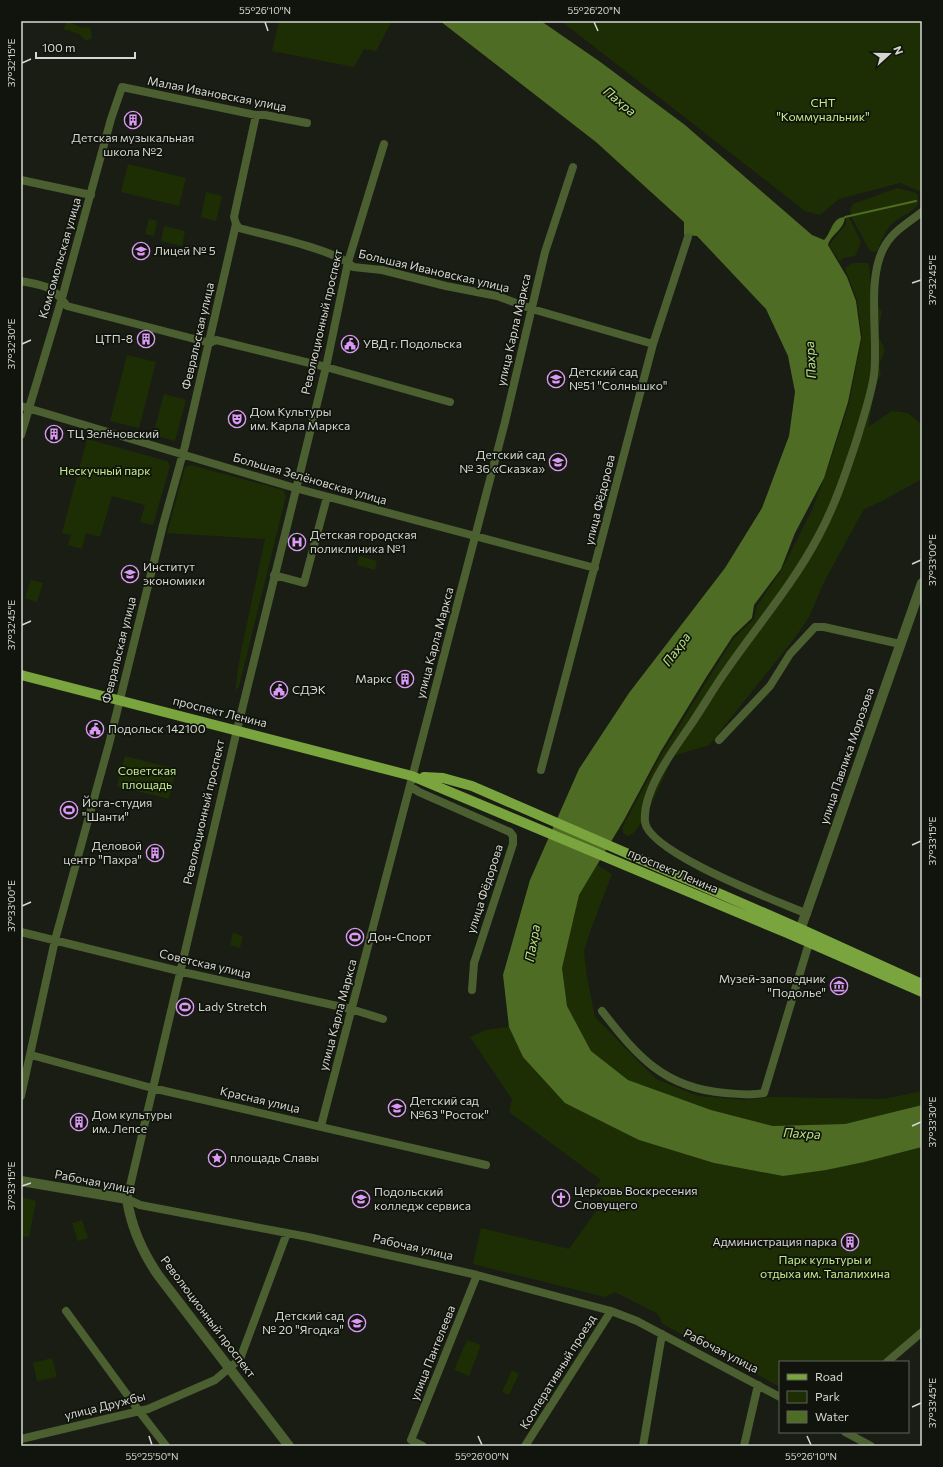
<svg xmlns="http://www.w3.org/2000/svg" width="943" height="1467" font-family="Commissioner,sans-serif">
  <rect width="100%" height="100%" fill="#191d14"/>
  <path fill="#1e2e04" d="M67,21L82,28L88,27L91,30L92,38L86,41L79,34L63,29Z
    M279,21H392L376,51L364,49L354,67L272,51Z
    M561,21H922V192L900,183L839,199L820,215L805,211Z
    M128,164L186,178L179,206L121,192Z
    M897,188L917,193L919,203C912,213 903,215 894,222C885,229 881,242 877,252L870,251L852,218L850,209L853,204Z
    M206,192L222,196L216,221L201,217Z
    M849,217L861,242L855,256L843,258L840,262L829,245L846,224V218Z
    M149,219L157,221L154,236L145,234Z
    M164,226L185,231L182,246L161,241Z
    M852,263H868C871,269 869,273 870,279C872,289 876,304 882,312L877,334L884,347V352L879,365L881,374L875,386L868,427L892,411L908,413L922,425V479L880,502L864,509L824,582L809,617L794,639L709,745L673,756C666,770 641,835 628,836L623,833L622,828L661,755L730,644L734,638L754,619L757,606L782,569L812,510L830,462L849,403L862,337L857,300L845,268Z
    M127,355L156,362L139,428L110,421Z
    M164,394L186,400L175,441L153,435Z
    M87,439L167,461L170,466L153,525L140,522L145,505L112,496L100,537L86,533L82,549L68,545L71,535L62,533Z
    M191,465L283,490L286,496L239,686L235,692L240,656L265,539L167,533L185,467Z
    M359,556L377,561L375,570L357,565Z
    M31,580L43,583L37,602L25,598Z
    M125,756L176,769L169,799L117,786Z
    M597,865L612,874L591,929L584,951L587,977L595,1017L656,1079L698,1096L748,1100L767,1097L884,1099L922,1091V1105L845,1124L773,1126L711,1110L628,1080L591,1051L567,1006L562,968L579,895Z
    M233,933L243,936L240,948L230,945Z
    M509,1027L523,1057L639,1140L714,1163L783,1176L900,1153L922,1147V1327L881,1362H780V1387L731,1360L726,1355L728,1352L713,1343L711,1346H703L663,1324L658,1314L615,1292L605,1297L473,1264L481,1228L569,1249L604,1200L593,1190L601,1180L509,1112L512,1099L470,1037L486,1030Z
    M21,1197L36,1201L29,1237L21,1236Z
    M82,1220L88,1238L78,1241L72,1223Z
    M467,1340L481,1345L469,1376L454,1370Z
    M52,1358L57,1377L37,1381L33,1363Z
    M512,1370L519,1374L509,1395L502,1392Z"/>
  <path fill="#4f6c24" d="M440,21H541L599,61L685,125L812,235L824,240C832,232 832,217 845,217C844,230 831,234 828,245L847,277L856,301L861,338L848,402L824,478L795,533L781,569L754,605L752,618L733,636L707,676L661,751L624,820L579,895L562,968L567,1006L591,1051L628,1080L711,1110L773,1126L845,1124L922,1105V1147L864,1162L826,1170L783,1176L714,1163L639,1140L565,1103L523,1057L509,1027L503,975L530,880L579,769L629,693L725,568L762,508L789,436L795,392L788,356L766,309L697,236L684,235V222L596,142Z"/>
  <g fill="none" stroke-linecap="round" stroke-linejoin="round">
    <path stroke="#4f6c24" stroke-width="2" d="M845,217L916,201"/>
    <path stroke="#4b5f31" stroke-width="8" d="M384,144L348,262L326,367L237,730L127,1199L140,1205L308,1237L477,1275L611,1311L637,1321L780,1397
      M21,180L91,195
      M236,224L239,228C265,235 337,250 353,267L382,270L446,286L497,296L532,309L653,344
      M21,281C45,286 52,285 67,306L210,343L216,340L326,367L450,402
      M21,406L295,488L595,568
      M21,435L62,298L111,119L122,87L256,115H265L307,123
      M274,575L304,583L327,497
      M719,740L770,686L790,654L815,627H824L900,644
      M541,770L653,344L688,237
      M411,787L419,792L510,832L513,836V844L474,963L472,990
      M807,914C777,901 649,853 645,822C642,790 675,748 692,723C704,705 715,686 728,668C758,625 793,584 818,537C835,506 846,472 857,439C863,418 871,396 874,375C879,338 865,276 886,244C894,231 910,221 922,212
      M21,932L187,973L351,1009L383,1019
      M602,1011C637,1056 664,1088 725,1093C739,1094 751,1096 764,1093L809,943
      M31,1055L152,1088L486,1165
      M21,1096L55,940L109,744L163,525L185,446L236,224L234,217L256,115
      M321,1126L505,422L545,252L573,167
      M66,1311L139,1411L166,1446
      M887,1362L922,1332
      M845,1432L871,1446
      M21,1439L148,1409L215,1380L240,1359L287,1233
      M423,1446L411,1440L477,1275
      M525,1446L611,1311
      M643,1446L662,1334
      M744,1446L758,1385"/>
    <path stroke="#4b5f31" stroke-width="10" d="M798,936L922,583
      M21,1181L127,1199C131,1226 143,1253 158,1275L289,1446"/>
    <path stroke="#7aa43d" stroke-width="10" d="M21,675L412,776L787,933L922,992
      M424,777L443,778L472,786L801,929L922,984"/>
  </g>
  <path fill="none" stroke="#d4d7d1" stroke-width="1.5" d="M265,22L268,31M594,22L598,31M22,63L31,59M912,283L921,280M22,344L31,340M912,564L921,560M22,625L31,621M912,845L921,841M22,906L31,902M912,1126L921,1122M22,1186L31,1183M912,1407L921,1403M149,1436L152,1445M478,1436L482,1445M807,1436L811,1445"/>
  <defs>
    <symbol id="building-ring" viewBox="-11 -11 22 22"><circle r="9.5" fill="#10140c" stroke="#db99f5" stroke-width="1.5"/><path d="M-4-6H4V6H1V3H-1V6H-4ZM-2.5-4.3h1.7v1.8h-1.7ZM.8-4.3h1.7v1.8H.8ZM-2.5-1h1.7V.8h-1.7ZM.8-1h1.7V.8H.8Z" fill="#db99f5"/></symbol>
    <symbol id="school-ring" viewBox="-11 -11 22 22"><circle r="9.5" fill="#10140c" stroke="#db99f5" stroke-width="1.5"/><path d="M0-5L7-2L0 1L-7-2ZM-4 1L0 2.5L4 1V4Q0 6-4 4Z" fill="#db99f5"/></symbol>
    <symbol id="civic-ring" viewBox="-11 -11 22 22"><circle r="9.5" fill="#10140c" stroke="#db99f5" stroke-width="1.5"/><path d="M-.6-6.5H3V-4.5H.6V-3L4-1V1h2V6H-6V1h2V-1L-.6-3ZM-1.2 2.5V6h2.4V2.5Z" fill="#db99f5"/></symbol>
    <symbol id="theatre-ring" viewBox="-11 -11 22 22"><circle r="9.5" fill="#10140c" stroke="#db99f5" stroke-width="1.5"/><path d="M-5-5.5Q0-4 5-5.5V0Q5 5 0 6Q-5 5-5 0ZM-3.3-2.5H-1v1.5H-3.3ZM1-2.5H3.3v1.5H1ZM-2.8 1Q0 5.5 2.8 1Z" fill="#db99f5"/></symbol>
    <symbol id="hospital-ring" viewBox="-11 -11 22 22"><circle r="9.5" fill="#10140c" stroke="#db99f5" stroke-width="1.5"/><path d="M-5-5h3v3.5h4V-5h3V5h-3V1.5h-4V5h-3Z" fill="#db99f5"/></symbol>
    <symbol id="university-ring" viewBox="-11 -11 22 22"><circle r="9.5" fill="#10140c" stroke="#db99f5" stroke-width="1.5"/><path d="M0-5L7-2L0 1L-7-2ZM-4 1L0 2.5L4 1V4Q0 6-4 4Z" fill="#db99f5"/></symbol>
    <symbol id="stadium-ring" viewBox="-11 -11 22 22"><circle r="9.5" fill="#10140c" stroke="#db99f5" stroke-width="1.5"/><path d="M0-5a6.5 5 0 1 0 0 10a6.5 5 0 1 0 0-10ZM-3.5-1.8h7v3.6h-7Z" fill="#db99f5"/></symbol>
    <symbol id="museum-ring" viewBox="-11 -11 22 22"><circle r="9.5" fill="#10140c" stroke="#db99f5" stroke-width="1.5"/><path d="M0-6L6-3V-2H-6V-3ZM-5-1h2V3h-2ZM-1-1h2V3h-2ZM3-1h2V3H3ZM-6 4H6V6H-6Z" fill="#db99f5"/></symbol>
    <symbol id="sight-ring" viewBox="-11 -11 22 22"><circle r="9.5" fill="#10140c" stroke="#db99f5" stroke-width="1.5"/><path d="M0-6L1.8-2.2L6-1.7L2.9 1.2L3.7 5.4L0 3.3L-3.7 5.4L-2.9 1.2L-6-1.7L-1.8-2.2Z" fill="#db99f5"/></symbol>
    <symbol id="church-ring" viewBox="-11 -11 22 22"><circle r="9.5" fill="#10140c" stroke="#db99f5" stroke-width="1.5"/><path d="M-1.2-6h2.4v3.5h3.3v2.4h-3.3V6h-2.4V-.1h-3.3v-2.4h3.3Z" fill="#db99f5"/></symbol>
  </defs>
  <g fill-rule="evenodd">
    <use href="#building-ring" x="123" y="110" width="20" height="20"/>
    <use href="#school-ring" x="131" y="241" width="20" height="20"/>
    <use href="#building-ring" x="136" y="329" width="20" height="20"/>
    <use href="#civic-ring" x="340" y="334" width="20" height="20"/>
    <use href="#school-ring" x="546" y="369" width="20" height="20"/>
    <use href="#theatre-ring" x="227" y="409" width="20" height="20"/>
    <use href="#building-ring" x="44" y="424" width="20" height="20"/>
    <use href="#school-ring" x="548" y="452" width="20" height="20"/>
    <use href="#hospital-ring" x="287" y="532" width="20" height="20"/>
    <use href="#university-ring" x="120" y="564" width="20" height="20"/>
    <use href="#building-ring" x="395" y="669" width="20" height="20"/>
    <use href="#civic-ring" x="269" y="680" width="20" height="20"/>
    <use href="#civic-ring" x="85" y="719" width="20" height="20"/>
    <use href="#stadium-ring" x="59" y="800" width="20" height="20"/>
    <use href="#building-ring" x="145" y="843" width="20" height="20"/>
    <use href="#stadium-ring" x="345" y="927" width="20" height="20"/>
    <use href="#museum-ring" x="829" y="976" width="20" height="20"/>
    <use href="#stadium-ring" x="175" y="997" width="20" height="20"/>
    <use href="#school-ring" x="387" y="1098" width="20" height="20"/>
    <use href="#building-ring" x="69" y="1112" width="20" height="20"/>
    <use href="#sight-ring" x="207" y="1148" width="20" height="20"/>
    <use href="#church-ring" x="551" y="1188" width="20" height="20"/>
    <use href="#university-ring" x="351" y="1189" width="20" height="20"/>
    <use href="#building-ring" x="840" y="1232" width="20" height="20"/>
    <use href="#school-ring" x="347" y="1313" width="20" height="20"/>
  </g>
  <g text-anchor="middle" stroke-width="3.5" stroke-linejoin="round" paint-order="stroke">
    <g font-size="12" fill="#d4d7d1" stroke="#10140c">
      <text transform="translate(217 94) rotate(11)" y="4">Малая Ивановская улица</text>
      <text transform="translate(60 258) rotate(-74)" y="4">Комсомольская улица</text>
      <text transform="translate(434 271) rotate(13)" y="4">Большая Ивановская улица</text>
      <text transform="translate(322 322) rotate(-77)" y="4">Революционный проспект</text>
      <text transform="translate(514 330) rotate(-77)" y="4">улица Карла Маркса</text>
      <text transform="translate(198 336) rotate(-77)" y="4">Февральская улица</text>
      <text transform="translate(310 479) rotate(16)" y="4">Большая Зелёновская улица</text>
      <text transform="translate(600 500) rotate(-76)" y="4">улица Фёдорова</text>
      <text transform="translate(435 643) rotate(-75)" y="4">улица Карла Маркса</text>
      <text transform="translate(119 650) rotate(-76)" y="4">Февральская улица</text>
      <text transform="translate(220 712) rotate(14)" y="4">проспект Ленина</text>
      <text transform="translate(847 756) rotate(-71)" y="4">улица Павлика Морозова</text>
      <text transform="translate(204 812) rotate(-77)" y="4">Революционный проспект</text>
      <text transform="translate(673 871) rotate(23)" y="4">проспект Ленина</text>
      <text transform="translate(485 889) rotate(-72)" y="4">улица Фёдорова</text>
      <text transform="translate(205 964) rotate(13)" y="4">Советская улица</text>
      <text transform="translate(338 1015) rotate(-75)" y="4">улица Карла Маркса</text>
      <text transform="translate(260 1100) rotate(13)" y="4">Красная улица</text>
      <text transform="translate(95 1182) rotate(11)" y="4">Рабочая улица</text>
      <text transform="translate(413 1247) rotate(13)" y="4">Рабочая улица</text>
      <text transform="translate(208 1317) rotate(53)" y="4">Революционный проспект</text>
      <text transform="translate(721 1351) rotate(27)" y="4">Рабочая улица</text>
      <text transform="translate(433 1353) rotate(-68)" y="4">улица Пантелеева</text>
      <text transform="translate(558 1372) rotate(-58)" y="4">Кооперативный проезд</text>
      <text transform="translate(105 1406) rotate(-14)" y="4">улица Дружбы</text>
    </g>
    <g font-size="12" fill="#c2ee8a" stroke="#10140c">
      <text x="823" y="107">СНТ<tspan x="823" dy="14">"Коммунальник"</tspan></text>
      <text x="105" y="475">Нескучный парк</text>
      <text x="147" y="775">Советская<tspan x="147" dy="14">площадь</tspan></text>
      <text x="825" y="1264">Парк культуры и<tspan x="825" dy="14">отдыха им. Талалихина</tspan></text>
    </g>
    <g font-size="12" fill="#d4d7d1" stroke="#10140c" text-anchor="start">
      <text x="133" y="142" text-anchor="middle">Детская музыкальная<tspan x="133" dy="14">школа №2</tspan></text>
      <text x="154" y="255">Лицей № 5</text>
      <text x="133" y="343" text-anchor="end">ЦТП-8</text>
      <text x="363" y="348">УВД г. Подольска</text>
      <text x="569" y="376">Детский сад<tspan x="569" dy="14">№51 "Солнышко"</tspan></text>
      <text x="250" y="416">Дом Культуры<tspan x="250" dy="14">им. Карла Маркса</tspan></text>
      <text x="67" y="438">ТЦ Зелёновский</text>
      <text x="545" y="459" text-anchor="end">Детский сад<tspan x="545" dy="14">№ 36 «Сказка»</tspan></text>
      <text x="310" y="539">Детская городская<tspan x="310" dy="14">поликлиника №1</tspan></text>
      <text x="143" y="571">Институт<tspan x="143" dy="14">экономики</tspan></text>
      <text x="392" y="683" text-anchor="end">Маркс</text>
      <text x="292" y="694">СДЭК</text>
      <text x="108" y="733">Подольск 142100</text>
      <text x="82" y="807">Йога-студия<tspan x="82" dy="14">"Шанти"</tspan></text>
      <text x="142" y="850" text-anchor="end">Деловой<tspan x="142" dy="14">центр "Пахра"</tspan></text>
      <text x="368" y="941">Дон-Спорт</text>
      <text x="826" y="983" text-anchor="end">Музей-заповедник<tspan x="826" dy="14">"Подолье"</tspan></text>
      <text x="198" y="1011">Lady Stretch</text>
      <text x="410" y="1105">Детский сад<tspan x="410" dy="14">№63 "Росток"</tspan></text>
      <text x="92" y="1119">Дом культуры<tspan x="92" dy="14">им. Лепсе</tspan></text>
      <text x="230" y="1162">площадь Славы</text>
      <text x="574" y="1195">Церковь Воскресения<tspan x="574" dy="14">Словущего</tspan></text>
      <text x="374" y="1196">Подольский<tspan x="374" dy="14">колледж сервиса</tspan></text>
      <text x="837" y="1246" text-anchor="end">Администрация парка</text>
      <text x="344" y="1320" text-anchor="end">Детский сад<tspan x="344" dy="14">№ 20 "Ягодка"</tspan></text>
    </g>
    <g font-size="13" font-style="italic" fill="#b9e481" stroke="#10140c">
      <text transform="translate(620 101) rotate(40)" y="5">Пахра</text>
      <text transform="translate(810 360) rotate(-93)" y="5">Пахра</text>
      <text transform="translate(676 649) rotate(-54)" y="5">Пахра</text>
      <text transform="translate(532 943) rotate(-80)" y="5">Пахра</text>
      <text transform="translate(802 1133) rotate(3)" y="5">Пахра</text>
    </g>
  </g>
  <rect width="943" height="1467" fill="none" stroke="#10140c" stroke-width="44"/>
  <rect x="779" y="1361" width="130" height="72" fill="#10140c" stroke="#5e625b"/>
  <rect x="787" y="1374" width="20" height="6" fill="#7aa43d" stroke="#5e625b"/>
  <text x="815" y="1381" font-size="12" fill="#d4d7d1">Road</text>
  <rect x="787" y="1391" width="20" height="12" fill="#1e2e04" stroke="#5e625b"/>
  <text x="815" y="1401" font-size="12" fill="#d4d7d1">Park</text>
  <rect x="787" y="1411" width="20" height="12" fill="#4f6c24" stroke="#5e625b"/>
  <text x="815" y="1421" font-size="12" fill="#d4d7d1">Water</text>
  <g transform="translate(889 54) rotate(69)" stroke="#10140c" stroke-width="3" paint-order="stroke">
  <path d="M0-3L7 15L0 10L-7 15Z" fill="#d4d7d1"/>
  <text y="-6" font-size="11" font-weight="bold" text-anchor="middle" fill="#d4d7d1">N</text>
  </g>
  <path d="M36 52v6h99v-6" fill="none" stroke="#d4d7d1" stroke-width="2"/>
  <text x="42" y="52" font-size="12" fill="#d4d7d1" stroke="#10140c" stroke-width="3" paint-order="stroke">100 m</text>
  <rect x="22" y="22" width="899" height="1423" fill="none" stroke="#d4d7d1" stroke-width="1.5"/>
  <g font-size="10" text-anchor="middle" fill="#d4d7d1">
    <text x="265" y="14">55°26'10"N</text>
    <text x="594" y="14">55°26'20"N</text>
    <text transform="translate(11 63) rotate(-90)" y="4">37°32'15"E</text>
    <text transform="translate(932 280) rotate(-90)" y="4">37°32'45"E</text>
    <text transform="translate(11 344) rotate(-90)" y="4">37°32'30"E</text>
    <text transform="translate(932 560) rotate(-90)" y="4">37°33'00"E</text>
    <text transform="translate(11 625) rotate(-90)" y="4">37°32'45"E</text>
    <text transform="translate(932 841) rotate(-90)" y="4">37°33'15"E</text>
    <text transform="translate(11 906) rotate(-90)" y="4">37°33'00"E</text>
    <text transform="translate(932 1122) rotate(-90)" y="4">37°33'30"E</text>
    <text transform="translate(11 1186) rotate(-90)" y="4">37°33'15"E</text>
    <text transform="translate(932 1403) rotate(-90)" y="4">37°33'45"E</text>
    <text x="152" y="1460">55°25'50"N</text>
    <text x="482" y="1460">55°26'00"N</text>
    <text x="811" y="1460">55°26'10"N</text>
  </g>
</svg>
